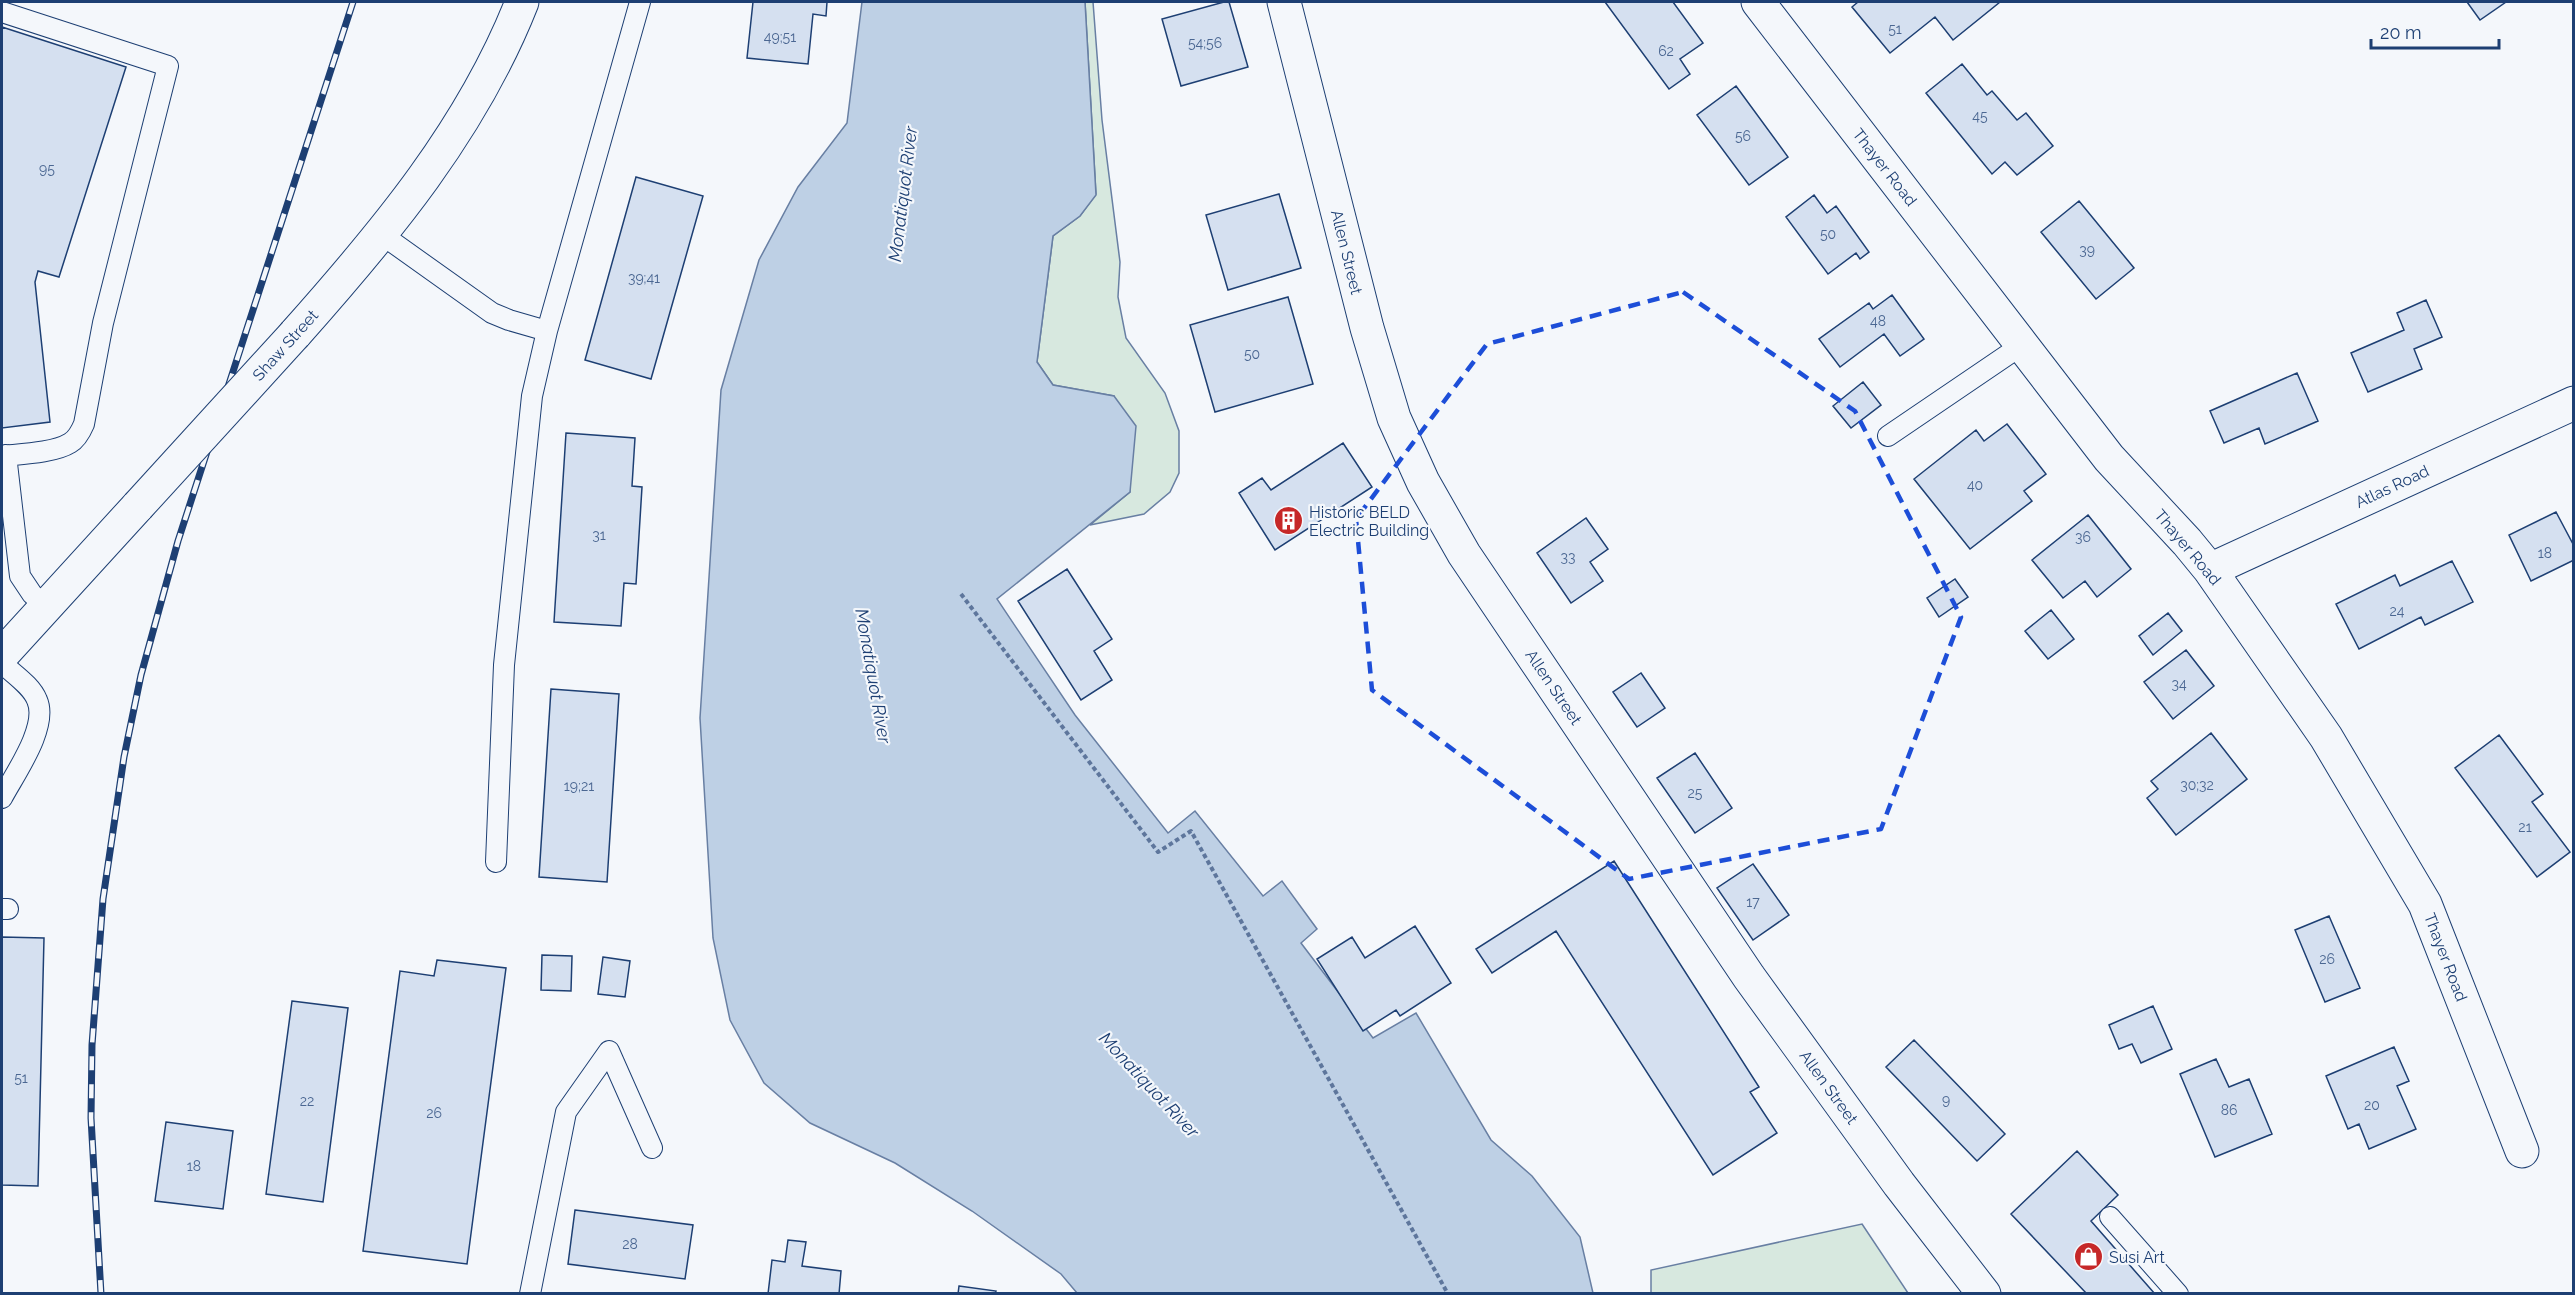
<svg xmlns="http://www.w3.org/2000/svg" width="2575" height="1295" font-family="Raleway,sans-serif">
  <rect width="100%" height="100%" fill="#f4f7fb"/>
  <path fill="#d7e8df" stroke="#687fa3" stroke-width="1.5" d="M1085,2H1093L1102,120L1120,262L1118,297L1126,338L1165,393L1179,431V473L1170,492L1144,514L1090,525L1130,492L1114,396L1053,385L1037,362L1053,236L1080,216L1096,194Z
    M1862,1224L1908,1293H1651V1270Z"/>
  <path fill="#bed0e5" stroke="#687fa3" stroke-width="1.5" d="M862,2H1085L1096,195L1080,216L1053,236L1037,362L1053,385L1114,396L1136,426L1130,492L997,599L1075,715L1168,833L1195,811L1263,896L1282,881L1317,929L1301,943L1373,1038L1416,1013L1491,1140L1532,1176L1580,1237L1593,1293H1077L1061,1274L972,1211L895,1163L810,1123L764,1083L730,1020L713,938L700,718L721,390L759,260L798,187L847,123Z"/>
  <path fill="#d5e0f0" stroke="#1d3f73" stroke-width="1.5" d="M753,2H827L826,16L813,14L808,64L747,58Z
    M1224,2H1229L1248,67L1181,86L1162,19Z
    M1605,2H1673L1703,43L1680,59L1690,74L1669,89Z
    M1858,2H2000L1953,40L1935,17L1890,53L1852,7Z
    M2467,2H2506L2480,20Z
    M2,27L126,67L59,277L38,271L35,282L50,422L2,428Z
    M1962,64L1987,95L1992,91L2017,120L2026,113L2053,146L2017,175L2005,162L1992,174L1926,93Z
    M1736,86L1788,157L1749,185L1697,115Z
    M636,177L703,196L651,379L585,360Z
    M1279,194L1301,268L1228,290L1206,215Z
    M1814,195L1827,213L1836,206L1869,252L1860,259L1856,253L1828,274L1786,217Z
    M2079,201L2134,268L2096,299L2041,232Z
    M1892,295L1924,339L1900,356L1884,334L1840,367L1819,339L1869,303L1873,309Z
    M1288,297L1313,384L1215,412L1190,325Z
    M2426,300L2442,337L2414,349L2422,369L2368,392L2351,353L2404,330L2397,313Z
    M2297,373L2318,421L2265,444L2259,428L2224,443L2210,411Z
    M1863,382L1881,405L1851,428L1833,406Z
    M2007,424L2046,474L2024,491L2032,501L1970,549L1914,479L1976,430L1984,441Z
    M566,433L635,438L632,486L642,487L636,584L624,583L621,626L554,622Z
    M1343,443L1372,487L1275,550L1239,493L1262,478L1271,490Z
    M2556,512L2574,546V560L2531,581L2509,535Z
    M2088,515L2131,569L2097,597L2085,581L2063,598L2032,560Z
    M1586,518L1608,549L1590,562L1603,581L1571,603L1537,553Z
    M2452,561L2473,602L2425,625L2421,617L2359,649L2336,604L2395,575L2400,586Z
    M1067,569L1112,639L1094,651L1112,680L1081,700L1018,601Z
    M1955,579L1968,597L1939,617L1927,598Z
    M2051,610L2074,639L2048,659L2025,631Z
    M2168,613L2182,631L2153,655L2139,636Z
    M2186,650L2214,686L2173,719L2144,682Z
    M1641,673L1665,708L1637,727L1613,692Z
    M551,689L619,694L607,882L539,877Z
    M2211,733L2247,779L2176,835L2147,798L2158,789L2151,781Z
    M2499,735L2543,794L2532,802L2570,852L2537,877L2455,768Z
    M1695,753L1732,808L1695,833L1657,778Z
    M1614,861L1759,1087L1750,1092L1777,1133L1713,1175L1556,931L1492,973L1476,949Z
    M1753,864L1789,915L1753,940L1717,888Z
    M2329,916L2360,988L2325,1002L2295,930Z
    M1415,926L1451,983L1400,1016L1396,1010L1363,1031L1317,959L1352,937L1365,958Z
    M2,937L44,938L38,1186L2,1185Z
    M542,955L572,956L571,991L541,990Z
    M603,957L630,961L625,997L598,994Z
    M437,960L506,968L467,1264L363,1251L400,971L434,976Z
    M292,1001L348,1008L323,1202L266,1194Z
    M2153,1006L2172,1049L2141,1063L2132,1044L2119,1049L2109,1025Z
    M1914,1040L2005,1134L1977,1161L1886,1067Z
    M2394,1047L2409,1081L2397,1086L2416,1129L2369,1149L2359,1124L2348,1129L2326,1076Z
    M2216,1059L2229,1087L2249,1079L2272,1134L2215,1157L2180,1074Z
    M166,1122L233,1131L223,1209L155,1201Z
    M2077,1151L2118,1195L2091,1221L2155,1294H2087L2011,1214Z
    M575,1210L693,1225L685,1279L568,1264Z
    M788,1240L806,1242L802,1266L841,1271L839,1294H768L772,1260L785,1262Z
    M959,1286L996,1291L995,1294H958Z"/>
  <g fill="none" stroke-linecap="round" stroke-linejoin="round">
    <defs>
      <path id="service" d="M2,12L168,66L103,323L84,424C81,431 77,439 70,443C54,453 20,454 2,456
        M381,234L492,313L509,320L547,331
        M1888,436L2022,345
        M6,455L20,576L32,594L46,607
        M2,663C13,674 31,685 37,700C49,727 14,775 2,798
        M496,862L504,665L532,396L547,331L640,2
        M2,909H8
        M2110,1217L2178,1294
        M530,1294L566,1112L609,1051L652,1148"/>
      <path id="minor" d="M1284,2L1367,328L1394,418L1423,482L1464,554L1749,977L1899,1184L1984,1294
        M1758,2L2109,458L2187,542L2210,570L2326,737L2425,904L2522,1151
        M2210,570L2574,403"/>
      <path id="tertiary" d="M295,334C385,233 472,129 522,2
        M2,655L138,506"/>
    </defs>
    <use href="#service" stroke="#1d3f73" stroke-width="22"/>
    <use href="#minor" stroke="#1d3f73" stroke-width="35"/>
    <use href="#tertiary" stroke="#1d3f73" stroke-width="35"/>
    <path stroke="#5e769c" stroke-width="4" stroke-dasharray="4.5 3" stroke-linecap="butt" d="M961,594L1158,852L1191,831L1448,1294"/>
    <use href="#service" stroke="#f4f7fb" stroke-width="20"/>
    <use href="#minor" stroke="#f4f7fb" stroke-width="33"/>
    <use href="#tertiary" stroke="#f4f7fb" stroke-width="33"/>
    <defs>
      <path id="rail" d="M101,1294L91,1118L92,1045L103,899L124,757L141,675L178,541L353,2"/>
    </defs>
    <use href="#rail" stroke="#1d3f73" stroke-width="7"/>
    <use href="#rail" stroke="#f4f7fb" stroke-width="4.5" stroke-dasharray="14" stroke-linecap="butt"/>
    <defs>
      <path id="tertiary-bridge" d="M138,506L295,334"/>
    </defs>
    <use href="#tertiary-bridge" stroke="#1d3f73" stroke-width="35" stroke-linecap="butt"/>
    <use href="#tertiary-bridge" stroke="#f4f7fb" stroke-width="33"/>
  </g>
  <path fill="none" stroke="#1d4ed8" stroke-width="4.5" stroke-dasharray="12 8" stroke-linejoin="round" d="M1683,292L1855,411L1961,617L1881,829L1629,879L1372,690L1356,519L1487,344Z"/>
  <defs>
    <symbol id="building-disc" viewBox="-11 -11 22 22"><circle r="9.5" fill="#c62828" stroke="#f4f7fb"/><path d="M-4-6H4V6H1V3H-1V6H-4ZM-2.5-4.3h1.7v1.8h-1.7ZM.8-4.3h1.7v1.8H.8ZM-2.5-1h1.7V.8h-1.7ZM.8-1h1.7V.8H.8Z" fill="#fff"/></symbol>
    <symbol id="shop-disc" viewBox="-11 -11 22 22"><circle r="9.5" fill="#c62828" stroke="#f4f7fb"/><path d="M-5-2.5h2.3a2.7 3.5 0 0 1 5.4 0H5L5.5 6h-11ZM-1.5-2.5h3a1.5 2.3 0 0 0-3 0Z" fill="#fff"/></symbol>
  </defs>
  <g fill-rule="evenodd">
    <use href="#building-disc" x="1272" y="504" width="33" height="33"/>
    <use href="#shop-disc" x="2072" y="1240" width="33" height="33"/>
  </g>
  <g text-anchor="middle" stroke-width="4.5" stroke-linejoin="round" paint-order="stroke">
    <g font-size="14" fill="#4b6792">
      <text x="1895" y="34">51</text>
      <text x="780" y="42">49;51</text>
      <text x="1205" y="48">54;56</text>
      <text x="1666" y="56">62</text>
      <text x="1980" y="121">45</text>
      <text x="1743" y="141">56</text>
      <text x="47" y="174">95</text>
      <text x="1828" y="239">50</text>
      <text x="2087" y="255">39</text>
      <text x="644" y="283">39;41</text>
      <text x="1878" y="326">48</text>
      <text x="1252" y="359">50</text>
      <text x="1975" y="490">40</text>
      <text x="599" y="540">31</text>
      <text x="2083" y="542">36</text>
      <text x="2545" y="558">18</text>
      <text x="1568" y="562">33</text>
      <text x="2397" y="616">24</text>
      <text x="2179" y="689">34</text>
      <text x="2197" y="790">30;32</text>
      <text x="579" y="791">19;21</text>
      <text x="1695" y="798">25</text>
      <text x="2525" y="832">21</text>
      <text x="1753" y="907">17</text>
      <text x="2327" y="964">26</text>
      <text x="21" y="1083">51</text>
      <text x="1946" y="1105">9</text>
      <text x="307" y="1106">22</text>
      <text x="2372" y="1110">20</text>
      <text x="2229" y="1115">86</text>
      <text x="434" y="1118">26</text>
      <text x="194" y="1171">18</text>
      <text x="630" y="1249">28</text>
    </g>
    <g font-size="16" fill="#1d3f73" stroke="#f4f7fb">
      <text transform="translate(1885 167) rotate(52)" y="6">Thayer Road</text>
      <text transform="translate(1347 252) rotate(76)" y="6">Allen Street</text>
      <text transform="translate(285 345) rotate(-48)" y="6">Shaw Street</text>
      <text transform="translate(2392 486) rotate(-25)" y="6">Atlas Road</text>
      <text transform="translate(2188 547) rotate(50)" y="6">Thayer Road</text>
      <text transform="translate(1554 687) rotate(56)" y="6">Allen Street</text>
      <text transform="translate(2446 957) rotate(69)" y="6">Thayer Road</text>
      <text transform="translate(1829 1087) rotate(54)" y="6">Allen Street</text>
    </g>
    <g font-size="16" fill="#1d3f73" stroke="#f4f7fb" text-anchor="start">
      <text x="1309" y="518">Historic BELD<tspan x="1309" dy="18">Electric Building</tspan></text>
      <text x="2109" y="1263">Susi Art</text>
    </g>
    <g font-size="18" font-style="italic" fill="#1d3f73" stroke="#f4f7fb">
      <text transform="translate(903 194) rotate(-83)" y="6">Monatiquot River</text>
      <text transform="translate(873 676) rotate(80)" y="6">Monatiquot River</text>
      <text transform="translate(1149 1085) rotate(47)" y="6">Monatiquot River</text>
    </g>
  </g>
  <rect width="2575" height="1295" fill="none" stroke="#1d3f73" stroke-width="6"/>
  <path d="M2371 39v9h128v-9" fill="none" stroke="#1d3f73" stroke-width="3"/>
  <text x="2380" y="39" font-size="18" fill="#1d3f73" stroke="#f4f7fb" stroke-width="4.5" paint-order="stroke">20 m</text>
</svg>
